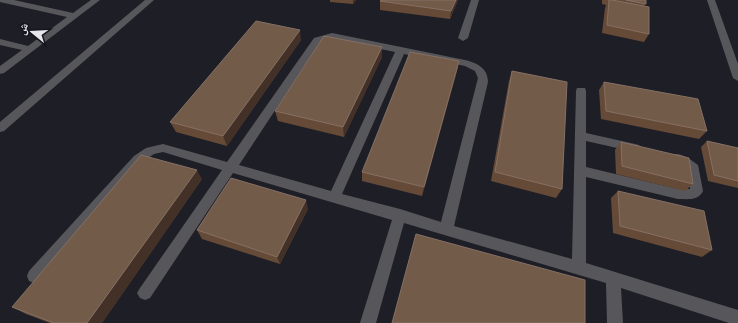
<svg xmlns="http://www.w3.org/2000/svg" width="738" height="323" font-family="Commissioner,'Noto Naskh Arabic',sans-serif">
  <rect width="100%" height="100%" fill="#1e1e26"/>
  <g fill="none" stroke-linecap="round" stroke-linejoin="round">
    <path fill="#57575b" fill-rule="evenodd" d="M0,0H14L73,13L91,0H100L4,73L0,74V66L22,50L0,45V39L28,46L67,17L0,2Z
      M145,0H154L4,131L0,132V122Z
      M471,0H479L468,38L463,41L458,38Z
      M707,0H715L738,64V81L733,78Z
      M332,33L465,60C477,63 488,68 488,82L454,226L572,259L576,91L577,88H585L586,91V133L635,144L639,145L641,148L639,151L635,152L586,141V167L678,189H690L688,170L680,164L670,161L668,158L670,155C680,151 690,159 698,165L703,191C698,201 688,199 678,199L586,177V263L738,310V323H729L621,288L623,323H607L606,283L404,223L376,323H360L392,220L233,173L150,298L145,300L140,298L137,293L140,288L222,170L163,152L154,154L142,162L39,281L34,283L29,281L27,276L29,271L134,156L146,148L163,144L227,162L314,38ZM332,39L395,52L331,191L239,165L320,42ZM404,54L465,66L475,71L478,78L441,222L400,209L342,194Z"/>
  </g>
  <path fill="#654a37" d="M330,0H356L353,4L330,2Z
    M458,0L450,19L380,10V1Z
    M602,0H646V4L644,6L649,34L644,42L602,33L605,8L606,5L602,4Z
    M301,40L227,146L176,132L170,122Z
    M382,47V57L344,137L278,121L275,111Z
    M459,61L457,71L422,196L362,181V172Z
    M512,71L562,189L556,198L491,181L509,81Z
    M604,82L707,131L699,139L601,119L599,90Z
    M707,141L738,148V188L708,181L701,147Z
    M621,142L693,184L685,191L616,174L615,150Z
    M202,179L102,323H50L26,314L12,307Z
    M618,191L712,250L702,257L613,233L611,198Z
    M308,209L280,264L202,239L197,230Z"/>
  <path fill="#433128" d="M353,0H356L353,4Z
    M456,0H458L450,19L451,11Z
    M300,30L301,40L227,146L223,136Z
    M382,47V57L344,137L343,127Z
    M459,61L457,71L422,196L424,187Z
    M197,170L202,179L102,323H87Z
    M306,200L308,209L280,264L277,257Z"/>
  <path fill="#735b4a" stroke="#857064" d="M381,0H456L451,11L380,1Z
    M609,0H612L649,7V34L607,25Z
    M626,0H646V4Z
    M256,21L300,30L223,136L170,122Z
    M324,36L382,47L343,127L275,111Z
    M410,52L459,61L424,187L362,172Z
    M512,71L567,82L562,189L495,172Z
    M604,82L698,99L707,131L606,111Z
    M707,141L738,148V181L714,175Z
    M621,142L689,158L693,184L622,166Z
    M141,155L197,170L87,323H54L12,307Z
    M231,178L306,200L277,257L197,230Z
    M618,191L704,211L712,250L620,226Z
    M416,234L585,280V323H392Z"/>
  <g transform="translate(32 32) rotate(288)" stroke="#15151c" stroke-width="3" paint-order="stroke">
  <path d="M0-3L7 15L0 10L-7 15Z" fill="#e6e6ec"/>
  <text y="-6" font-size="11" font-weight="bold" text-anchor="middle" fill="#e6e6ec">ش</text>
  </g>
</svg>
